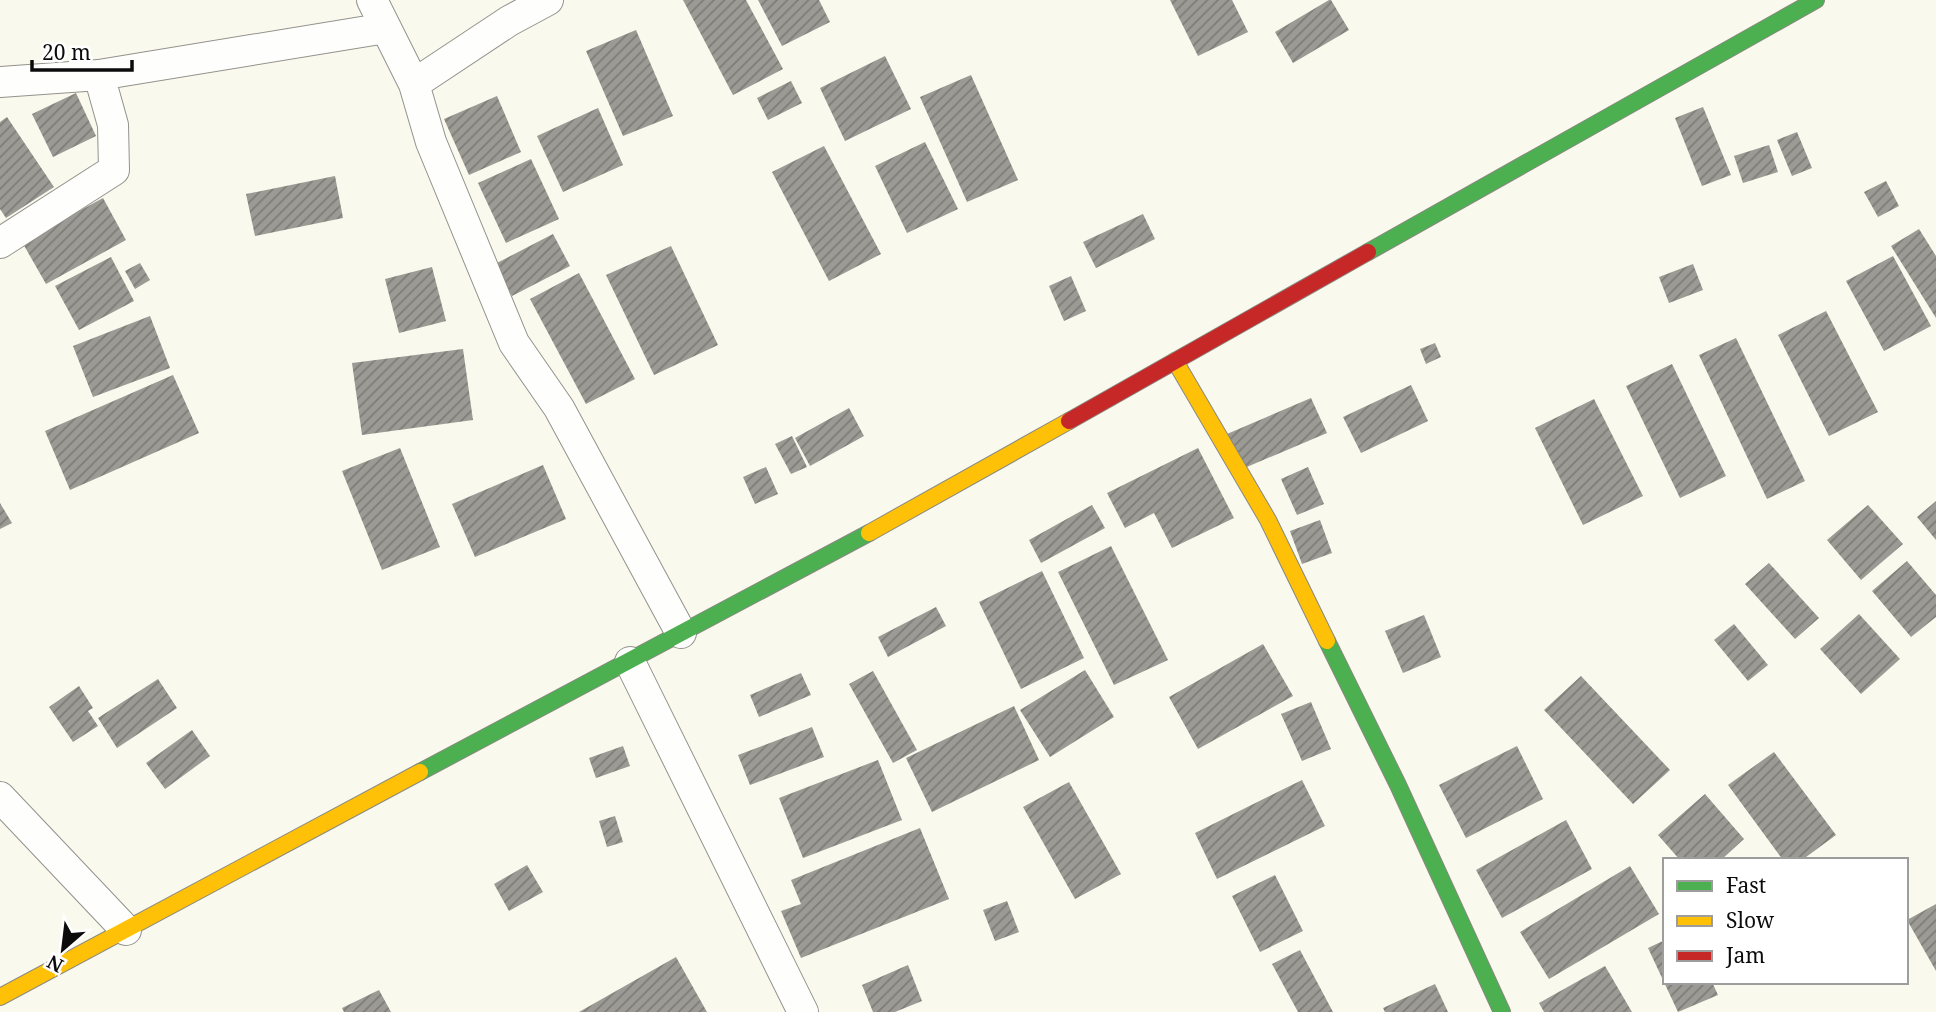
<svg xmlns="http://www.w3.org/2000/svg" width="1936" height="1012" font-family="'Noto Serif',serif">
  <defs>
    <pattern id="building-hatch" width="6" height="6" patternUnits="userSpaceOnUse" patternTransform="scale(1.75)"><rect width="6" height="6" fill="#9c9a94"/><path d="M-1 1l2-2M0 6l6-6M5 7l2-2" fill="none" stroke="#7d7c77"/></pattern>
  </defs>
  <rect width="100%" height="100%" fill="#faf9ed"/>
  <path fill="url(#building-hatch)" d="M683,0H746L783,69L733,95Z
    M758,0H819L830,22L782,46Z
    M1170,0H1232L1248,32L1198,56Z
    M1329,0H1331L1349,30L1293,63L1275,32Z
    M636,30L673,116L623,136L586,51Z
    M885,56L911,109L845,141L820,88Z
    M971,75L1018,180L967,202L920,97Z
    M791,81L802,103L768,120L757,98Z
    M76,93L96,136L53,157L32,114Z
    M497,96L521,152L469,175L444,119Z
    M1703,107L1731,175L1702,186L1675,118Z
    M598,108L623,165L563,192L537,136Z
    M7,117L54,187L6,218L0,209V122Z
    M1797,132L1812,168L1792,176L1777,140Z
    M925,142L958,209L907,233L875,166Z
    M1769,145L1778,172L1743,183L1734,156Z
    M824,146L881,254L829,281L772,172Z
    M531,159L559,219L506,243L478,183Z
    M335,176L343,218L255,236L246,194Z
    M1886,181L1899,206L1878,217L1864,192Z
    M103,198L126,240L46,284L22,242Z
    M1143,214L1155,239L1096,268L1083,242Z
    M1919,229L1936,256V318L1891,246Z
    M553,234L570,266L512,296L495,264Z
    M671,246L718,345L654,375L606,275Z
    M1893,256L1931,326L1884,351L1846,281Z
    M111,257L134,301L79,330L55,286Z
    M140,263L150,280L135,289L125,271Z
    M1693,264L1703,290L1669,303L1659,277Z
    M432,267L446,321L399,333L385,279Z
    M579,273L635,379L586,404L530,299Z
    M1071,276L1086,311L1064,321L1049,286Z
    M1826,311L1878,412L1829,436L1778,335Z
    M150,316L170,368L93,397L73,346Z
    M1736,338L1805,481L1767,499L1699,355Z
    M1435,343L1441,357L1426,364L1420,349Z
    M463,349L473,420L362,435L352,363Z
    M1672,364L1726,476L1680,498L1626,386Z
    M173,375L199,433L70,490L45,431Z
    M1411,385L1428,421L1361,453L1343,417Z
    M1311,398L1327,433L1242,469L1227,434Z
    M1594,399L1643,496L1583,525L1535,428Z
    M849,408L864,436L810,466L795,438Z
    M792,436L807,467L791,474L775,444Z
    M400,448L440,547L382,570L342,471Z
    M1198,448L1234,518L1172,548L1154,513L1125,528L1107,493Z
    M543,465L566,519L475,557L452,504Z
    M766,467L778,494L755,504L743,477Z
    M1308,467L1324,504L1297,515L1281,479Z
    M1936,501V540L1917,517Z
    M0,503L12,523L0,529Z
    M1092,505L1105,528L1041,563L1029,540Z
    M1868,505L1903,544L1861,580L1827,540Z
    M1320,520L1332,553L1302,564L1290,531Z
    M1111,546L1168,660L1114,685L1058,572Z
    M1907,561L1936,595V617L1911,637L1872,591Z
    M1769,563L1819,618L1795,639L1745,584Z
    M1042,571L1084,658L1021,689L979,602Z
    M936,607L946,626L888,657L878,637Z
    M1859,614L1900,659L1861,694L1820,649Z
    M1424,615L1441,657L1403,673L1385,631Z
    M1734,624L1768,665L1748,681L1714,640Z
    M1263,644L1293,696L1198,749L1169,697Z
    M1085,670L1114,717L1050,757L1020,710Z
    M873,671L917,750L893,763L849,684Z
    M801,673L811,695L759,717L750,695Z
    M1581,676L1670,770L1633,804L1544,710Z
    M158,679L177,708L117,748L98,718Z
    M79,686L93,708L88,711L98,726L73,742L49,707Z
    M1311,702L1331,749L1302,761L1281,714Z
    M1014,706L1039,760L932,812L906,758Z
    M812,727L824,757L750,785L738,755Z
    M192,730L210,756L165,789L146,763Z
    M623,746L630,766L596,778L589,758Z
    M1517,746L1543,799L1466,838L1439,785Z
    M1774,752L1836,835L1802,860H1783L1728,785Z
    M878,760L902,820L803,858L779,798Z
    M1302,780L1325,826L1217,879L1195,833Z
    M1069,782L1121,874L1075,899L1023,807Z
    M1705,794L1744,839L1721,860H1680L1658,835Z
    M615,816L623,842L607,847L599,821Z
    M1566,820L1592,869L1502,918L1476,870Z
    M920,828L949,899L801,958L781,911L801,904L791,880Z
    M527,865L543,892L509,911L494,884Z
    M1630,866L1659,914L1549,979L1520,932Z
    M1275,875L1303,931L1260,952L1232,896Z
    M1007,901L1019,932L995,941L983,910Z
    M1936,904V971L1907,920Z
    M1665,940V982H1712L1718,995L1678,1012L1648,948Z
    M1300,950L1333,1012H1298L1272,964Z
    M676,957L707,1012H579Z
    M908,965L922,1001L895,1012H873L862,985Z
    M1605,966L1632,1012H1544L1539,1003Z
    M1435,984L1448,1012H1385L1383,1008Z
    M379,990L391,1012H344L342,1008Z"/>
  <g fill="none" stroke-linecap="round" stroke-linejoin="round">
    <defs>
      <path id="street" d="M372,0L414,84L431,142L514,343L559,408L681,633
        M0,82L99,75L386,28
        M414,84L509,21L548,0
        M0,243L114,170L113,125L99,75
        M630,662L803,1012
        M0,797L126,930"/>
      <path id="fast" d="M1368,252L1816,0
        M1327,641L1398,785L1502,1012
        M420,772L869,533"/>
      <path id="slow" d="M1175,361L1268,520L1327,641
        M869,533L1069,421
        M0,997L420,772"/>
      <path id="jam" d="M1069,421L1368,252"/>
    </defs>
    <use href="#street" stroke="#93928d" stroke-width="32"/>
    <use href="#fast" stroke="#898983" stroke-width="18"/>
    <use href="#slow" stroke="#898983" stroke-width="18"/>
    <use href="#jam" stroke="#898983" stroke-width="18"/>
    <use href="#street" stroke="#fefefc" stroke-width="30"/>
    <use href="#fast" stroke="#4caf50" stroke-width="16"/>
    <use href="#slow" stroke="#ffc107" stroke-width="16"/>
    <use href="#jam" stroke="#c62828" stroke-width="16"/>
  </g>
  <rect x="1663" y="858" width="245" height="126" fill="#ffffff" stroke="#9d9d9d" stroke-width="2"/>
  <rect x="1677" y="881" width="35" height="10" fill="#4caf50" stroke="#9d9d9d" stroke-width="2"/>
  <text x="1726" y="893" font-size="21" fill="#0b0b0b">Fast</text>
  <rect x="1677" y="916" width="35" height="10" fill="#ffc107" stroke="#9d9d9d" stroke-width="2"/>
  <text x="1726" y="928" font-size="21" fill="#0b0b0b">Slow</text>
  <rect x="1677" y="951" width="35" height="10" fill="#c62828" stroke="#9d9d9d" stroke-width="2"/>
  <text x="1726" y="963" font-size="21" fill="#0b0b0b">Jam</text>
  <g transform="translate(63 949) rotate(208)" stroke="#ffffff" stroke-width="5" paint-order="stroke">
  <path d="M0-5L12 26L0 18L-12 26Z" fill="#0b0b0b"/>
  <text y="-10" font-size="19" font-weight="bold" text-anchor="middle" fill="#0b0b0b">N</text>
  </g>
  <path d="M32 60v10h100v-10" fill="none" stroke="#0b0b0b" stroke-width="3.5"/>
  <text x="42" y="60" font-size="21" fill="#0b0b0b" stroke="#ffffff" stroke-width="5" paint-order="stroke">20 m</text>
</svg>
